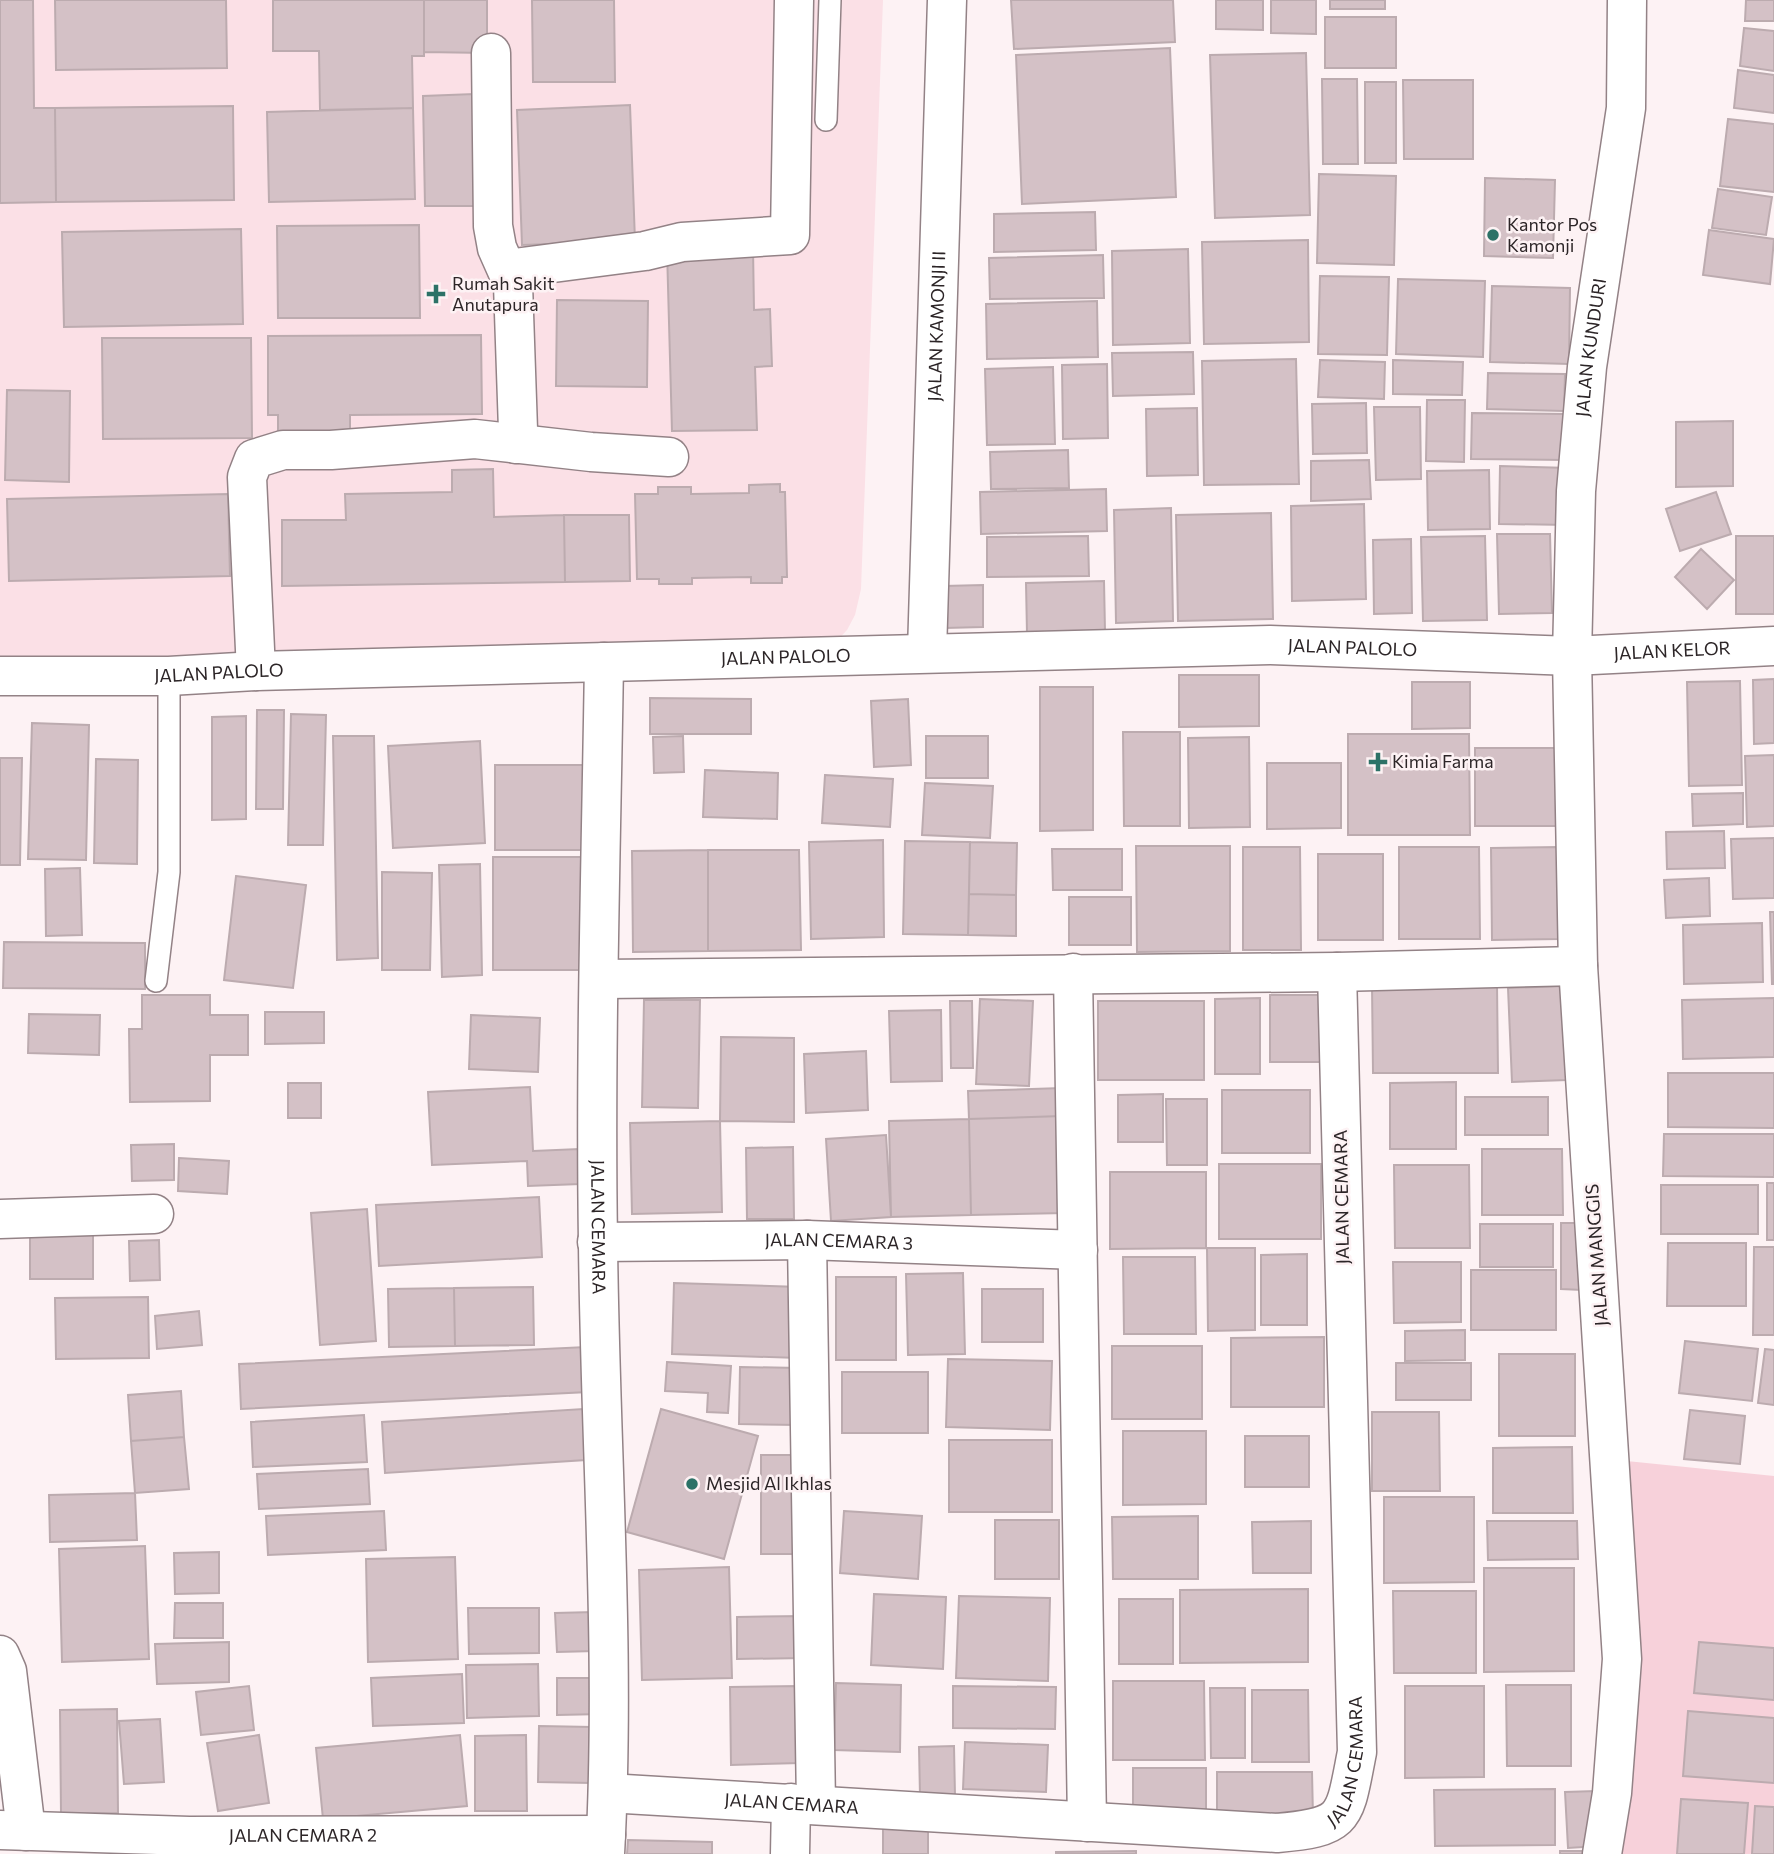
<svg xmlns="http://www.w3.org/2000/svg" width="1774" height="1854" font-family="Commissioner,sans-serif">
  <rect width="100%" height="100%" fill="#fdf2f4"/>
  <path fill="#fbe0e6" d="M0,0H883L861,589L855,615L847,630L835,643L0,676Z"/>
  <path fill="#f7d1da" d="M1607,1459L1774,1476V1854H1599Z"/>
  <path fill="#d4c1c6" stroke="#bcabaf" stroke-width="2" d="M0,0H33L34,108H55L56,202L0,203Z
    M55,0H226L227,68L56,70Z
    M273,0H424V56H412L413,108L320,110L319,51H273Z
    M424,0H487V53L424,52Z
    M532,0H614L615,82H533Z
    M1011,0H1173L1175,42L1014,49Z
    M1216,0H1263V30L1216,29Z
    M1271,0H1316V34L1271,33Z
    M1330,0H1385V9H1330Z
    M1746,0H1774V21H1745Z
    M1325,17H1396V68H1325Z
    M1744,28L1774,31V71L1740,66Z
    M1170,48L1176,197L1022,204L1016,55Z
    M1306,53L1310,215L1215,218L1210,55Z
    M1738,70L1774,75V113L1734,108Z
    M1322,79H1357L1358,164H1323Z
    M1403,80H1473V159H1404Z
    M1365,82H1396V163H1365Z
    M474,94L476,206H425L423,96Z
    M630,105L635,241L522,245L517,110Z
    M233,106L234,200L56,202L55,108Z
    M413,108L415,199L269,202L267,112Z
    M1728,119L1774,124V192L1720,186Z
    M1319,174L1396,176L1394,265L1317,263Z
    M1485,178L1555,180L1553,258L1484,256Z
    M1718,189L1772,197L1766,235L1712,228Z
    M1095,212L1096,250L994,252V214Z
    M419,225L420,318H278L277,226Z
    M241,229L243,324L64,327L62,232Z
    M1709,230L1774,239L1770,284L1703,275Z
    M1308,240L1309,342L1204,344L1202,242Z
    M753,248L754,310L770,309L772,366L755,367L757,430L672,431L667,250Z
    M1188,249L1190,343L1113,345L1112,251Z
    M1103,255L1104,298L990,299L989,258Z
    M1320,276L1389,277L1387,355L1318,354Z
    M1398,279L1485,281L1483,357L1396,354Z
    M1492,286L1570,288L1569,364L1490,362Z
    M557,300L648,301L647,387L556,386Z
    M1097,301L1098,357L987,359L986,304Z
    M481,335L482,414L350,415V440H278V415H268V336Z
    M102,338H251L252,438L103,439Z
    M1193,352L1194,394L1113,396L1112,353Z
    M1296,359L1299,484L1204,485L1202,361Z
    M1320,360L1385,362L1384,399L1318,397Z
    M1393,360L1463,362L1462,395L1393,394Z
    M1107,364L1108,438L1063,439L1062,365Z
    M1053,367L1055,444L987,445L985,369Z
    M1488,373L1565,374L1564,411L1487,409Z
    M7,390L70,391L69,482L5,480Z
    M1427,400H1465L1464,462L1426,461Z
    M1366,403L1367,453L1313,454L1312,404Z
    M1374,407H1420L1421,479L1376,480Z
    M1197,408L1198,475L1147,476L1146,409Z
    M1472,413L1566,414L1565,460L1471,459Z
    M1733,421V486L1676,487V422Z
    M1068,450L1069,488L991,489L990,452Z
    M1369,460L1371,499L1311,501V461Z
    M1500,466L1570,468L1569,525L1499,524Z
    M493,469L494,517L564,515L565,582L282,586V520H346L345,494L452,492V470Z
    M1489,470L1490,529L1428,530L1427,471Z
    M780,484V492H785L787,577H782V583H751V577L692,578V584H659V579H637L635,494H658V487H691V494L749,493V485Z
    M1106,489L1107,531L981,534L980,492Z
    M1716,492L1731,534L1680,551L1666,509Z
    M228,494L230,576L9,581L7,499Z
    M1364,504L1366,599L1292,601L1291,506Z
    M1171,508L1173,621L1116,623L1114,510Z
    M1271,513L1273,619L1178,621L1176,515Z
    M564,515H629L630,581L565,582Z
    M1497,534H1550L1552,613L1499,614Z
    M1088,536L1089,576L987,577V537Z
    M1485,536L1487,620L1423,621L1421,537Z
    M1736,536H1774V614H1736Z
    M1411,539L1412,613L1374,614L1373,540Z
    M1701,549L1734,580L1707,609L1675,577Z
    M1104,581L1105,631L1027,633L1026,583Z
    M983,585V627L945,628L944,586Z
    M1179,675H1259V726L1179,727Z
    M1774,679V743L1754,744L1753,680Z
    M1740,681L1742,785L1689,786L1687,682Z
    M1412,682H1470V728L1412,729Z
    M1040,687H1093V830L1040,831Z
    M650,698L751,699V734H650Z
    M908,699L911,765L874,767L871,701Z
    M257,710H284L283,809H256Z
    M291,714L326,715L323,845H288Z
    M246,716V819L212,820V717Z
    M32,723L89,725L86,860L28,859Z
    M1123,732H1180V826H1124Z
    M1348,734H1469L1470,835H1348Z
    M333,736H374L378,958L337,960Z
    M683,736L684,772L654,773L653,737Z
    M926,736H988V778H926Z
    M1249,737L1250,827L1189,828L1188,738Z
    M480,741L485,843L393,848L388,746Z
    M1475,748H1566L1567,826H1475Z
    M1774,755V826L1747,827L1745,756Z
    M0,758H22L20,865H0Z
    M96,759L138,760L137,864L94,863Z
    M1267,763H1341V828L1267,829Z
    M495,765H588L589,850H495Z
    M705,770L778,773L777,819L703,817Z
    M825,775L893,779L890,827L822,823Z
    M925,783L993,786L990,838L922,835Z
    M1743,793V824L1693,826L1692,794Z
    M1724,831L1725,868L1667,869L1666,832Z
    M1774,838V898L1733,899L1731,839Z
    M883,840L884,937L811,939L809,842Z
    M905,841L970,842L968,935L903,934Z
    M970,842L1017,843L1016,895L969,894Z
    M1136,846H1230V951L1137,952Z
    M1243,847H1300L1301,950H1243Z
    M1399,847H1479L1480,939H1399Z
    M1559,847L1560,939L1492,940L1491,848Z
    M1052,849H1122V890H1053Z
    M708,850H799L801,950L708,951Z
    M708,850V951L633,952L632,851Z
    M1318,854H1383V940H1318Z
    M493,857H586L587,970H493Z
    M480,864L482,975L442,977L439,865Z
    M80,868L82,935L46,936L45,869Z
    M382,872L432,873L430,970H382Z
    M236,876L306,885L293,988L224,980Z
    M1709,878L1710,916L1666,918L1664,880Z
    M969,894L1016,895V936L968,935Z
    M1069,897H1131V945H1069Z
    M1770,912H1774V984H1772Z
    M1762,923L1763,982L1684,984L1683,925Z
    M4,942L145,943V989L3,988Z
    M1497,984L1498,1073H1373L1372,985Z
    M1564,986L1567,1080L1512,1082L1508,988Z
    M142,995H210V1015H248V1055H210V1101L130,1102L129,1029H142Z
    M1270,995H1323L1324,1062H1270Z
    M1260,998V1074H1215V999Z
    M1774,998V1057L1683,1059L1682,1000Z
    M980,999L1033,1001L1029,1086L976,1084Z
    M644,1000H700L698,1108L642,1107Z
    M950,1001H972L973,1068H951Z
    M1098,1001H1204V1080H1098Z
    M941,1010L942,1081L891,1082L889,1011Z
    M265,1012H324V1043L265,1044Z
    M29,1014L100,1015L99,1055L28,1053Z
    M471,1015L540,1018L538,1072L469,1069Z
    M721,1037L794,1038V1122L720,1121Z
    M866,1051L868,1110L806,1113L804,1054Z
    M1668,1073H1774V1128L1668,1127Z
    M1456,1082V1149H1390V1083Z
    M288,1083H321V1118H288Z
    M530,1087L533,1151L579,1149L580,1184L528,1186L527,1161L432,1165L428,1092Z
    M1062,1088V1116L969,1119L968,1091Z
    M1222,1090H1310V1153H1222Z
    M1163,1094V1142H1118V1095Z
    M1465,1097H1548V1135H1465Z
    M1166,1099H1207V1165H1167Z
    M1062,1116L1065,1213L971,1215L969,1119Z
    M969,1119L971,1215L891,1217L889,1121Z
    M720,1121L722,1212L632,1214L630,1123Z
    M1664,1134H1774V1177L1663,1176Z
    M886,1135L891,1217L831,1221L826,1139Z
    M174,1144V1180L132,1181L131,1145Z
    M793,1147L794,1219H747L746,1148Z
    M1482,1149H1562L1563,1215H1482Z
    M179,1158L229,1161L227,1194L178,1191Z
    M1219,1164H1321V1239H1219Z
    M1394,1165H1469L1470,1248H1395Z
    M1110,1172H1206V1248L1110,1249Z
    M1767,1183H1774V1240H1767Z
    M1661,1185H1758V1234H1661Z
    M539,1197L542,1257L379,1266L376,1205Z
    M367,1209L376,1341L320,1345L311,1213Z
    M1561,1223H1583L1582,1290L1561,1289Z
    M1480,1224H1553V1267H1480Z
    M30,1225H93V1279H30Z
    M159,1240L160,1280L130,1281L129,1241Z
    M1668,1243H1746V1306H1667Z
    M1754,1247H1774V1335H1753Z
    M1207,1248H1255V1330L1208,1331Z
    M1307,1254V1325H1261V1255Z
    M1123,1257H1195L1196,1334H1124Z
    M1393,1262H1461V1322L1394,1323Z
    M1471,1270H1556V1330H1471Z
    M963,1273L965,1354L908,1355L906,1274Z
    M836,1277H896V1360H836Z
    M674,1283L800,1287L798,1358L672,1354Z
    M533,1287L534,1345L455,1346L454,1288Z
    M454,1288L455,1346L389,1347L388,1289Z
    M982,1289H1043V1342H982Z
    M148,1297L149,1358L56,1359L55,1298Z
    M199,1311L202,1345L157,1349L155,1316Z
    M1465,1330V1360L1405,1361V1331Z
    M1324,1337V1407H1231V1338Z
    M1685,1341L1758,1349L1752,1401L1679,1393Z
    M1112,1346H1202V1419H1112Z
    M586,1347L588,1392L241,1409L239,1364Z
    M1765,1349L1774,1350V1405L1758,1403Z
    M1499,1354H1575V1436H1499Z
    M948,1359L1052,1361L1050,1430L946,1427Z
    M667,1362L731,1366L728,1413L707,1412L708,1393L665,1391Z
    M1396,1363H1471V1400H1396Z
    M740,1367L799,1368V1425L739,1424Z
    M842,1372H928V1433H842Z
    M181,1391L184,1437L131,1441L128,1395Z
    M583,1409L586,1460L385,1473L382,1422Z
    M661,1409L758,1436L724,1559L627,1532Z
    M1690,1410L1745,1416L1740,1464L1684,1459Z
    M1372,1412H1439L1440,1491H1372Z
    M364,1415L367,1462L253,1467L251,1422Z
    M1123,1431H1206V1504L1123,1505Z
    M1245,1436H1309V1487H1245Z
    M184,1437L189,1489L135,1493L131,1441Z
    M949,1440H1052V1512H949Z
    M1572,1447L1573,1513H1493V1448Z
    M761,1455H802L804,1554H761Z
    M368,1469L370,1504L259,1509L257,1474Z
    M135,1493L137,1540L50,1542L49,1495Z
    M1384,1497H1474V1582L1384,1583Z
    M384,1511L386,1550L268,1555L266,1516Z
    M844,1511L922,1516L918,1579L840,1573Z
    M1198,1516V1579H1113L1112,1517Z
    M995,1520H1059V1579H995Z
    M1311,1521V1573H1253L1252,1522Z
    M1487,1521H1577L1578,1559L1488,1560Z
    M145,1546L149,1659L62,1662L59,1549Z
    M219,1552V1593L175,1594L174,1553Z
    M455,1557L458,1659L368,1662L366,1559Z
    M729,1567L732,1678L642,1680L639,1570Z
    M1484,1568H1574V1671L1484,1672Z
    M1308,1589V1662L1180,1663V1590Z
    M1393,1591H1476V1673H1394Z
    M874,1594L946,1597L943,1669L871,1665Z
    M959,1596L1050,1598L1048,1681L956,1678Z
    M1119,1599H1173V1664H1119Z
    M175,1603H223V1638H174Z
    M468,1608H539V1653L469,1654Z
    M594,1612L595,1651L557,1652L555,1613Z
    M803,1616L804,1658L737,1659V1617Z
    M229,1642V1682L157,1684L155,1644Z
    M1699,1642L1774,1648V1700L1694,1693Z
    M538,1664L539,1716L467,1718L466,1665Z
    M462,1674L464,1723L373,1726L371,1678Z
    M557,1678H602L603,1714L557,1715Z
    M1113,1681H1204L1205,1760H1113Z
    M836,1683L901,1685L900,1752L834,1750Z
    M1506,1685H1571V1766H1507Z
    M249,1686L254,1730L201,1735L196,1692Z
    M799,1686L800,1763L731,1765L730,1687Z
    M953,1686L1056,1687L1055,1729L953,1728Z
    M1405,1686H1484V1777L1405,1778Z
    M1210,1688H1245V1758H1211Z
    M1252,1690H1308L1309,1762H1252Z
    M117,1709L118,1813L61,1814L60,1710Z
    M1688,1711L1774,1718V1783L1683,1776Z
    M160,1719L164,1782L124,1784L119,1721Z
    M539,1726L592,1727L591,1783L538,1782Z
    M259,1735L269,1803L218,1811L207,1743Z
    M460,1735L467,1806L323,1819L316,1748Z
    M526,1735L527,1811H475V1736Z
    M965,1742L1048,1745L1046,1792L963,1789Z
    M954,1746L955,1796H920L919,1747Z
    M1133,1768H1206V1815H1133Z
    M1217,1772H1312L1313,1817H1217Z
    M1555,1789V1845L1435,1846L1434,1790Z
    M1596,1791L1599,1846L1568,1848L1565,1792Z
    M1681,1799L1748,1803L1744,1854H1677Z
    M1755,1806L1774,1807V1854H1752Z
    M883,1827H928V1854H883Z
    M628,1840L712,1842V1854H627Z
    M1136,1851V1854H1056V1852Z
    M1560,1851H1598V1854H1560Z"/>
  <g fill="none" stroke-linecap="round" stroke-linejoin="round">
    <defs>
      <path id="service" d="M826,120L830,0
        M156,981L169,872V676"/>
      <g id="minor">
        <path d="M491,53L493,226L497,248L513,284L518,430L516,444"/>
        <path d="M507,269L645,251L682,242L790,235L794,0"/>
        <path id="s1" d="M927,652L947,0"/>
        <path id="s2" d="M604,662C601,855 595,1050 598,1243C600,1447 616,1651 605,1854"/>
        <path d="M256,671L247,477L254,459L283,450H331L475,439L591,452L669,457"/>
        <path d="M1073,973L1087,1822"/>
        <path d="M600,979L1337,972L1578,966"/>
        <path d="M0,1219L154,1214"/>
        <path d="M807,1240L816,1805"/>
        <path id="s3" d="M597,1242L807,1240L1078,1250"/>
        <path d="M0,1655L7,1671L26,1831"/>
        <path id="s4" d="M608,1793L1277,1833C1348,1827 1344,1818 1357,1752L1337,972"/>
        <path id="s5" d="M0,1830L189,1836L606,1835"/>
        <path d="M790,1854L791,1803"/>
      </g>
      <g id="tertiary">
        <path id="s6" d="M0,676H169L256,671L1270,645L1572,656L1774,646"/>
        <path id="s7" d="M1602,1854L1612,1793L1622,1659L1578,966L1572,656L1576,491L1587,367L1626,108L1627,0"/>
      </g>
    </defs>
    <use href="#service" stroke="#938286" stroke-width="24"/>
    <use href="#minor" stroke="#938286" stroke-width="41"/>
    <use href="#tertiary" stroke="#938286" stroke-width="41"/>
    <use href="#service" stroke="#fff" stroke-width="21"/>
    <use href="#minor" stroke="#fff" stroke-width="38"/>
    <use href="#tertiary" stroke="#fff" stroke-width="38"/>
  </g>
  <g fill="#2c7267" stroke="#fdf2f4" stroke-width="2.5">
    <circle cx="1493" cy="235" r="7"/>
    <path d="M432.5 283.5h7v7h7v7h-7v7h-7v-7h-7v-7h7z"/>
    <path d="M1374.5 751.5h7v7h7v7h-7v7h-7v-7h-7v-7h7z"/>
    <circle cx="692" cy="1484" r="7"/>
  </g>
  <g text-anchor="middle" stroke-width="5" stroke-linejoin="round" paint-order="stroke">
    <g font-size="18" fill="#2c2527" stroke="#fdf2f4" text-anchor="start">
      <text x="1507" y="231">Kantor Pos<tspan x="1507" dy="21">Kamonji</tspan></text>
      <text x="452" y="290">Rumah Sakit<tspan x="452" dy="21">Anutapura</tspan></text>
      <text x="1392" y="768">Kimia Farma</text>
      <text x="706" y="1490">Mesjid Al Ikhlas</text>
    </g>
    <g font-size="18" fill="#2c2527" stroke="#fdf2f4">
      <text dy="6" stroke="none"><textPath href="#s1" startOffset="326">JALAN KAMONJI II</textPath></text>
      <text dy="6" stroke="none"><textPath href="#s7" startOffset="1510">JALAN KUNDURI</textPath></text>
      <text dy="6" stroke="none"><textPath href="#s6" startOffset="1353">JALAN PALOLO</textPath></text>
      <text dy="6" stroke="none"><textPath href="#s6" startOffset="1673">JALAN KELOR</textPath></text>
      <text dy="6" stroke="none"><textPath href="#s6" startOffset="786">JALAN PALOLO</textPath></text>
      <text dy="6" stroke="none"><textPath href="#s6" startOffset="219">JALAN PALOLO</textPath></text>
      <text transform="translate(1342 1197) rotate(-91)" y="6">JALAN CEMARA</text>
      <text dy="6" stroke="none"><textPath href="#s2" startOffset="565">JALAN CEMARA</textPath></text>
      <text dy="6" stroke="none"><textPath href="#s3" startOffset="242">JALAN CEMARA 3</textPath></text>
      <text transform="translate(1597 1255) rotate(-94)" y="6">JALAN MANGGIS</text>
      <text dy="6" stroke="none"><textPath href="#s4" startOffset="791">JALAN CEMARA</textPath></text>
      <text dy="6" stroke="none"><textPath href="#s4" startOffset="184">JALAN CEMARA</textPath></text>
      <text dy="6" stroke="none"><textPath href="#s5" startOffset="303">JALAN CEMARA 2</textPath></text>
    </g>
  </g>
</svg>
